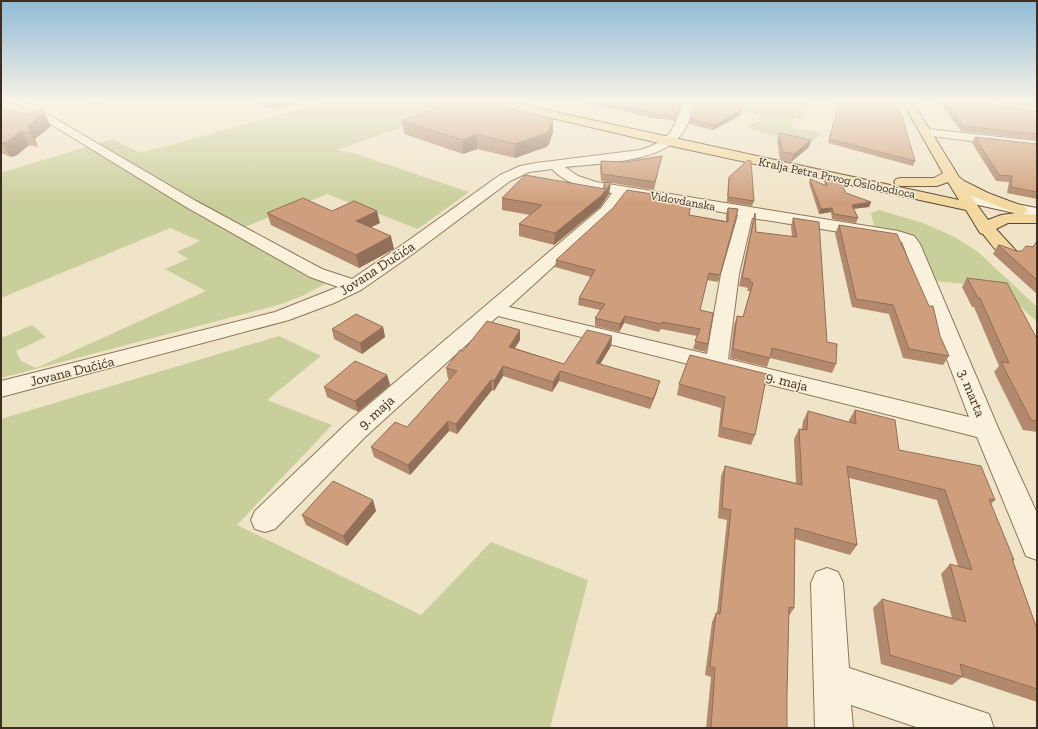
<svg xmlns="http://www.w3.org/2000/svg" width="1038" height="729" font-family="'Zilla Slab',serif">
  <rect width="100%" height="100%" fill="#f0e4c8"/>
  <path fill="#c9cf9b" d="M320,101H463V103L458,105L462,106L337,150L356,154L469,192L418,229L327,194L230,233L327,283L302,296L278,305L1,378V338L32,325L46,337L16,351L21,361L36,368L206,291L165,269L188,259L177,252L200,241L170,228L1,298V173L112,139L141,153L325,102Z
    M735,101H807L803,119L794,118L792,128L822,133L808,146L756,131L746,127L759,121L758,115L729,108Z
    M879,210L923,223L953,236L977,251L1037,307V322L1001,288L935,281L919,241L906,234L874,226L871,213Z
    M279,336L321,356L267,400L332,425L237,525L421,615L491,542L588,580L550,728H1V419Z"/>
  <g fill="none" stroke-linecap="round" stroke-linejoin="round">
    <defs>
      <path id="street" d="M13,101H25L196,201L294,254L322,269L352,279L402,245L500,175L520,166L536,163L640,150C674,139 672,130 684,101H694C692,112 688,126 681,135C660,163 598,163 565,167L578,176L596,182L898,231L914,236L920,244L999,430L1037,513V560L1026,556L977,437L498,316L365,437L275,529L265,532L255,529L251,520L255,511L347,423L601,208L612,193C590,189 568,186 552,169L529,172L510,181L414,253L361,290L334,303L289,320L1,397V381L275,312L338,287L310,277L186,207ZM625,195L738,215L721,274L707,354L509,307L611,214ZM752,218L902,242L969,417L728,359L739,274Z
        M927,129L1037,141V149L923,135L921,133L923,131Z
        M827,568L838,572L843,583L849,668L989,714L994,728H919L851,705L853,728H815L811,583L816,572Z"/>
      <path id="secondary" d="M965,194L1037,208V218L960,201L958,198L960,195Z"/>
      <path id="primary" d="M487,101H504L959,200L948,182L937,186H901L896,185L894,182L896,179L901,178H934L943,173L902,101H912L959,177L964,181L988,193L1025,207L1028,210L1023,214L1037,215V223H1008L996,229L1019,254L1016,258C1001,261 992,245 983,234L980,233L966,210L667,145L492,104ZM970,195L1016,213L1001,215L988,220Z"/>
    </defs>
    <use href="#street" stroke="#8d765c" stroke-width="2"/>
    <use href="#secondary" stroke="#6f573f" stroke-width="2"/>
    <use href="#primary" stroke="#5b4430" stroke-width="2"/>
    <use href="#street" fill="#faf1dc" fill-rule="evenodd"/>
    <use href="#secondary" fill="#faf1dc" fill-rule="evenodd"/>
    <use href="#primary" fill="#f3d9a0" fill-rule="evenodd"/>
  </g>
  <path fill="#b2896c" d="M88,101H112L96,104Z
    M250,101H304L273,109Z
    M578,101H682L675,121L666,119H657Z
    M840,101L915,161L913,166L828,143Z
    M938,101H967L1037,111V140L961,131Z
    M988,101H1037V108Z
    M463,105L553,119V132L549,144L546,147L515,158L477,149L463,154L404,134L402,121Z
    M1,107L25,114L44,113L51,126L35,139L38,147L29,145L17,155L11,157L1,153Z
    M741,111L739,116L713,130L689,124L690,119Z
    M779,133L809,147L791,162L780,160L777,140Z
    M975,137L1037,144V199L1007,193L1009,182L996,181L972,143Z
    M601,161L660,163L654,190L601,181L600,168Z
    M825,176L846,193L871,202L869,207L853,209L858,218L856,223L832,219L831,212L819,214L809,183L810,179L825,185L824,181Z
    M729,177L754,201L752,206L727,202L728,181Z
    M604,182L609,194L600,207L554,245L519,236V224L530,215L502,210V198L603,188Z
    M651,198L689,215L726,221V214L728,208L738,209L718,282L707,280L700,310L708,344L706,352L693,349L697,336L661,329L659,332L624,323L619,332L595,326V318L600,310L578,305L579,298L591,277L555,267L556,260Z
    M332,211L380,223L371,227L394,249L359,268L271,225L267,213Z
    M755,213L756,232L792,237L791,226L793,218L827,342L836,364L832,373L770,358L767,367L730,358L734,325L737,316L743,317L750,291H747L748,288L739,286L753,220Z
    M839,225L940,336L949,356L943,365L903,358L889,314L852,307L835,233Z
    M1037,241V294L993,254L998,245L1016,251H1022L1033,247Z
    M967,278L1037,339V432L1023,430L994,372L999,366L974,307H972L962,287Z
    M383,327L385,337L362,354L334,339L332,329Z
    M612,336L611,346L600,364L657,391L650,409L559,381L552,392L503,376L494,391L492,390L457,434L449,431L410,475L374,457L371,447L407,427L450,379H448L446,368L463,351L520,340L515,348L564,364Z
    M767,374L755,435L751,445L718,437L721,408L677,395L679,384Z
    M387,375L390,385L358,412L327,397L324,387Z
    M855,410L899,450L995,500L991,504L1014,560L1013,561L1037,629V702L962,677L952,685L881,664L873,608L882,599L952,618L941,574L950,564L958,566L937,500L849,478L857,545L850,555L795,539L794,608L789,616L787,694V728H706L711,677L705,675L712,622L716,613H717L727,520L718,518L721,476L725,466L796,483L794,439L799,429H802L803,421L808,411L849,422V420Z
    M373,500L376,511L347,546L306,525L302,515Z"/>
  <path fill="#916f58" d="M95,101H112L96,104Z
    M271,101H304L273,109Z
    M682,101V102L675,121V116Z
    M741,111L739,116L713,130L714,125Z
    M44,113L51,126L35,139L38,147L30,133L28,126Z
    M553,119V132L549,144L546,147L515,158V144Z
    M21,131L29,145L17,155L11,157L2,143Z
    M477,134V149L463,154V140Z
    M811,140L809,147L791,162L794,154Z
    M611,183L609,194L600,207L554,245L555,233Z
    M871,202L869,207L850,209L852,205Z
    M832,208L831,212L819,214L821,209Z
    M377,211L380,223L359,233L356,221Z
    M391,236L394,249L359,268L356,255Z
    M625,316L624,323L619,332L620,324Z
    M383,327L385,337L362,354L360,343Z
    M520,330V340L509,357V347Z
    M612,336L611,346L595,373L596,363Z
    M503,366V376L494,391V381Z
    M560,371L559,381L552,392L553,382Z
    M387,375L390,385L358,412L355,401Z
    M491,380L492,390L457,434L456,424Z
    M660,381L657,391L650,409L653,399Z
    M448,421L449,431L410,475L408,465Z
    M373,500L376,511L347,546L343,536Z"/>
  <path fill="#cf9f7d" stroke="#916f58" d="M474,101H480L553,119L549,130L546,133L515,144L477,134L463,140L402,121L453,102L463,105Z
    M597,101H682L675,116L667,114H658Z
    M695,101H701L709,102V101H739L741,111L714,125L690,119Z
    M840,101H895L901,116H902L915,161L829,139Z
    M944,101H967L1037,111V134L964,126Z
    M1021,101H1037V103Z
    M1,107L25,114L40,110L44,113L28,126L30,133L21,131L8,141L2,143L1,142Z
    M779,133L811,140L794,154L783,152Z
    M975,137L1037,144V192L1011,187L1012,176L999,175Z
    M662,156L655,182L602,174L601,161L626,162Z
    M748,160L751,161L754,201L728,197L729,177Z
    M525,175L605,189L604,182L611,183L601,196L555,233L519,224L542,205L502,198Z
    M825,176L840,180L846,193L871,202L852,205L858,218L834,214L832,208L821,209L810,179L827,186Z
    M627,190L652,194L651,198L691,203L689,215L728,222V208L738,209L720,275L709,273L700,310L713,313L708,344L695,341L700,329L662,322L661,324L625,316L620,324L595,318L605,304L579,298L595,270L556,260L613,208Z
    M303,198L332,211L354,201L377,211L356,221L391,236L356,255L267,213Z
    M755,213L756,232L797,237L793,218L819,222L827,342L837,344L836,364L772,348L770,358L733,349L737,316L743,317L753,283L750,282V279L742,278Z
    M839,225L897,234L929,306H933L940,336L949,356L909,349L893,305L856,299Z
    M1037,241V280L998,245L1003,246L1016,251H1022L1026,246L1033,247Z
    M967,278L1007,283L1037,339V421L1031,420L1001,362L1009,363L980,298H978Z
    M356,314L383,327L360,343L332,329Z
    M487,321L520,330L509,347L564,364L587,330L612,336L596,363L660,381L653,399L560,371L553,382L503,366L494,381L491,380L456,424L448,421L408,465L371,447L395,422L407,427L457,371L446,368L460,350L463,351Z
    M690,355L767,374L755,435L721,427L725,397L679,384Z
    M355,361L387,375L355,401L324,387Z
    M855,410L895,420L899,450L981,466L995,500L989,499L1014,560L1012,559L1037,629V689L960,664L963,677L890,655L882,599L966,622L950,564L972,570L945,490L847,466L857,545L795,528L794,608L789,607L787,694V728H711L715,668L710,666L716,613L720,614L731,510L722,508L725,466L802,485L799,429L807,430L808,411L856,424Z
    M333,481L373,500L343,536L302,515Z"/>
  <linearGradient id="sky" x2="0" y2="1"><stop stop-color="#8fbad6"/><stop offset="0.5" stop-color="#f8f3e6"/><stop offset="1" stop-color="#f8f3e6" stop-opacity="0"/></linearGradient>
  <rect width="1038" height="203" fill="url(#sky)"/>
  <g text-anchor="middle" stroke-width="3" stroke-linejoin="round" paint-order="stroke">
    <g font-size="12" fill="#3d2e20" stroke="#f7eed8">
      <text transform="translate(837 178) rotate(12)" y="4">Kralja Petra Prvog Oslobodioca</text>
      <text transform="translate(683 201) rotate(10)" y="4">Vidovdanska</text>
    </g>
    <g font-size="14" fill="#3d2e20" stroke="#f7eed8">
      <text transform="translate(377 268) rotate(-33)" y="5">Jovana Dučića</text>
      <text transform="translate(72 371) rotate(-14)" y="5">Jovana Dučića</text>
      <text transform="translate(787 381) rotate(14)" y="5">9. maja</text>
      <text transform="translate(972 393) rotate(68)" y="5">3. marta</text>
      <text transform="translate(376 412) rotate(-42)" y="5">9. maja</text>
    </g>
  </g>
  <rect width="1038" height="729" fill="none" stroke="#3d2e20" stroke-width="4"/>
</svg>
